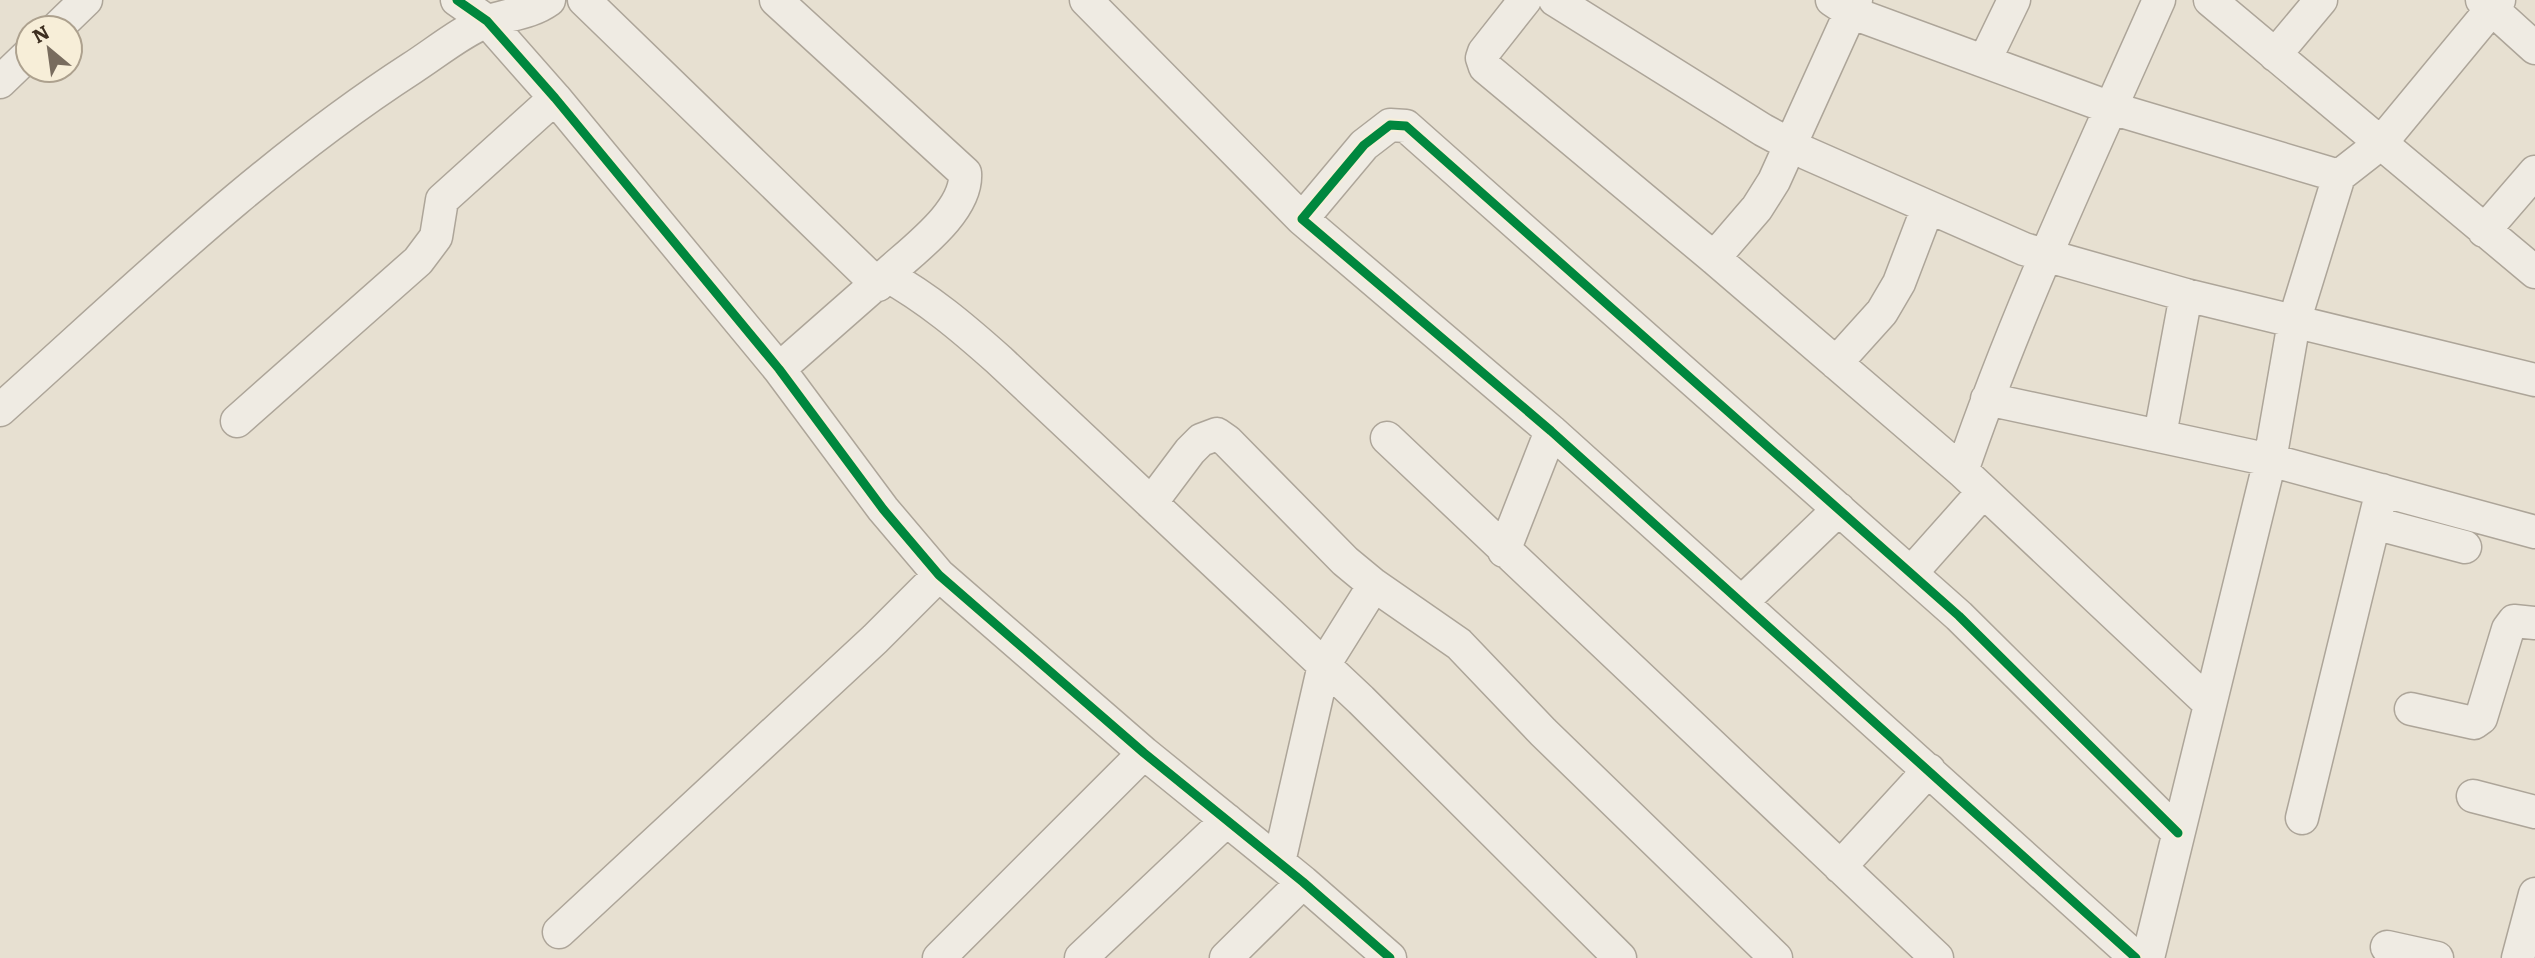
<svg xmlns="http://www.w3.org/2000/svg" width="2535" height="958" font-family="Literata,serif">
  <rect width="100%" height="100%" fill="#e7e0d1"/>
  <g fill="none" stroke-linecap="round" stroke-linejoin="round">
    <defs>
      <path id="minor" d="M457,0L487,21L555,98L779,369L883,509L939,575L1144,753L1303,882L1390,958
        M584,0L878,285
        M776,0L965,173C968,211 913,250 886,275
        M1086,0L1302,219
        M1525,0L1484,52L1482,58L1485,67L1714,258L1962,471L2210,704
        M1555,0L1763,130L1806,153L2024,249L2186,295L2535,380
        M1832,0L1850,12L2111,108L2339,176
        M2210,0L2535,272
        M2482,0L2535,48
        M57,28L86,0
        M2275,55L2321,0
        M1985,60L2014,0
        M0,82L28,55
        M2484,231L2535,172
        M1714,258L1757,208L1774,181L1856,0
        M1836,363L1882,312L1899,283L1928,207
        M779,369L886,275C929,299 963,328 999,360L1361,700L1620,958
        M1987,399L2270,460L2535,532
        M0,410C133,291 262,165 412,68C434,54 466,28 489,21C510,14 531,13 549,0
        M237,421L418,261L436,237L442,200L555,98
        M2160,435L2186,295
        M1387,438L1937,958
        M1962,471C2017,310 2090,156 2159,0
        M1151,503L1190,451L1201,440L1217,434L1227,441L1345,561L1374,585L1459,644L1543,732L1776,958
        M2374,523L2465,547
        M1504,551L1551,431
        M1911,573L1983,492
        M1742,602L1839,509
        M2411,709L2474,723L2481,718L2508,629L2514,621L2535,623
        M2473,796L2535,812
        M2302,818L2382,490
        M1279,862L1324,665L1374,585
        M1840,867L1929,770
        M559,932L875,639L939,575
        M2387,947L2437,958
        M939,958L1144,753
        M1081,958L1227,820
        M1226,958L1303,882
        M2136,958L1551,431L1302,219L1364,145L1390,125L1406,126L1959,616L2178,833
        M2148,958L2270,460L2294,322L2339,176L2380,144L2499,0
        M2518,958L2535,894"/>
    </defs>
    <use href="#minor" stroke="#ada599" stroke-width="35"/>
    <use href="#minor" stroke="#efebe3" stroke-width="32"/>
    <defs>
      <path id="cycleway" d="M457,0L487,21L555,98L779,369L883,509L939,575L1144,753L1303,882L1390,958
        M2136,958L1551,431L1302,219L1364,145L1390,125L1406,126L1959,616L2178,833"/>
    </defs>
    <use href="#cycleway" stroke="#f7eed8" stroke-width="13"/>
    <use href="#cycleway" stroke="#00873e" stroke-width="9"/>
  </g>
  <g transform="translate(49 49) rotate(331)"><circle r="33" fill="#f7eed8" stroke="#ada18e" stroke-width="2"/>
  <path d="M0-5L12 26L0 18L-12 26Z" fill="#786c5e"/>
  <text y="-10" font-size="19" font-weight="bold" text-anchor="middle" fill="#3d2e20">N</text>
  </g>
</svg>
